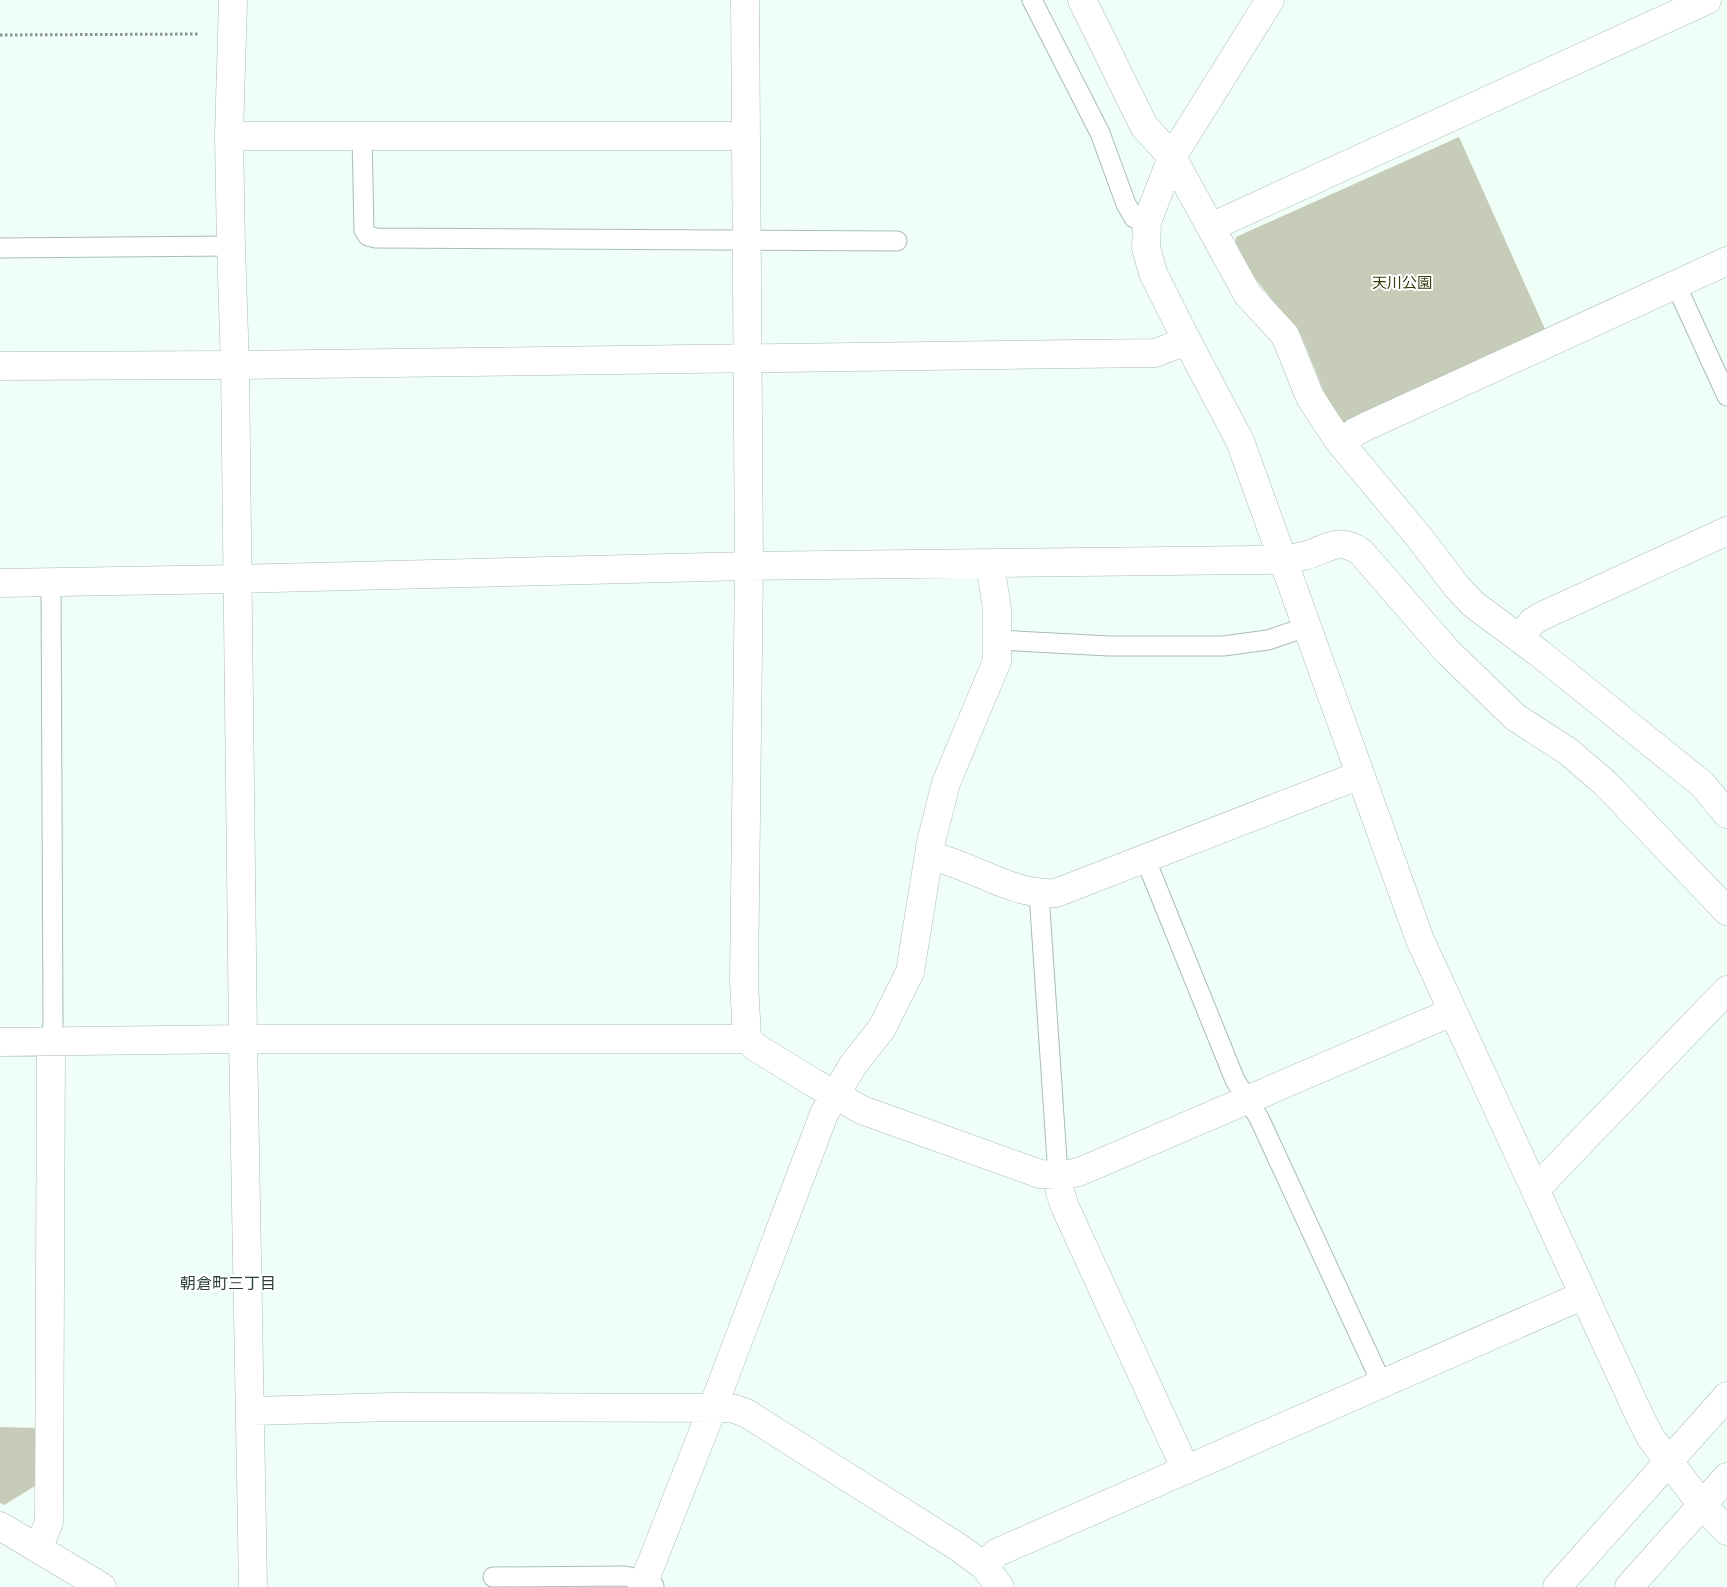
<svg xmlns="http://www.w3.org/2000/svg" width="1727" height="1587" font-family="Cabin,'Noto Sans JP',sans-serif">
  <rect width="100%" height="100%" fill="#f0fef8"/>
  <path fill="#c6ccb8" d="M1459,137L1549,338L1354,427L1335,419L1301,335L1234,253L1236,237Z
    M0,1427L36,1428L35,1486L4,1505L0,1503Z"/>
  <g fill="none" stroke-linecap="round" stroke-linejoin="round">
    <defs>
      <path id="service" d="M1032,0L1100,133L1126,204L1134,218L1147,222
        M362,136L364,230L368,236L376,238L897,241
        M0,248L231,246
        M1676,285L1727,396
        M998,640L1109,646H1223L1268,640L1306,627
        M1145,858L1235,1080L1259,1118L1382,1384
        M1039,894L1058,1175
        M51,1042L53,1023L51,583
        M493,1577L625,1576L644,1580L654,1586"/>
      <path id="minor" d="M233,0L229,136L231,246L235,365L243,1039L253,1587
        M745,0L749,566L744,981L747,1039L757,1048L814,1083L862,1110L1040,1174L1064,1175L1079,1172L1452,1012
        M1082,0L1144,126L1172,157L1248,295L1285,335L1310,397L1338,440L1419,537L1457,587L1473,604L1539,653L1702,784L1727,814
        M229,136H746
        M1211,227L1707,0
        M1187,341L1153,273L1146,248L1147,222L1172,157L1270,0
        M1342,444L1355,432L1367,426L1727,261
        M0,583L236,579L749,566L1256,560C1272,560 1288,560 1303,556C1326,551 1336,535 1361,552L1447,651L1515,717L1569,752L1606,784L1727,911
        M1520,639L1532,622L1542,616L1727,531
        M929,856C972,864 1011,896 1056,893L1360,775
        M0,1042L243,1039H747
        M1058,1175L1060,1192L1065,1207L1186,1470
        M1536,1189L1727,990
        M251,1411L391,1407L732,1408L746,1413L958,1547L984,1566L1000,1587
        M1702,1505L1727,1531
        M38,1549L49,1522L51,1042
        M984,1566L996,1553L1584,1295
        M642,1587L713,1407L824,1114L853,1065L882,1028L910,972L931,842L946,783L997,661V609L990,564"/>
      <path id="tertiary" d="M0,366L235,365L1155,353L1187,341L1240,441L1420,940L1641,1419L1651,1438L1702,1505
        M0,1526L102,1587
        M1557,1587L1727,1396
        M1629,1587L1727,1477"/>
    </defs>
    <use href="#service" stroke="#a7bdb4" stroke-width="21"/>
    <use href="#minor" stroke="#a7bdb4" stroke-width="29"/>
    <use href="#tertiary" stroke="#a7bdb4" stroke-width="29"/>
    <path stroke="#8a9590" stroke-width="3" stroke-dasharray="2.5 2.5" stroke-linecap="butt" d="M0,35L200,34"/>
    <use href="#service" stroke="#fff" stroke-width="19"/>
    <use href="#minor" stroke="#fff" stroke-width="28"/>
    <use href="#tertiary" stroke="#fff" stroke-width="28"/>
  </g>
  <g text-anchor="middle" stroke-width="4" stroke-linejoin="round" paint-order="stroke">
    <g font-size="15" fill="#343e0d" stroke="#fff">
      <text x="1402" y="288">天川公園</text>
    </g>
    <g font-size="16" fill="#2c3f37" stroke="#fff">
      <text x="228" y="1289">朝倉町三丁目</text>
    </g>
  </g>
</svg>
